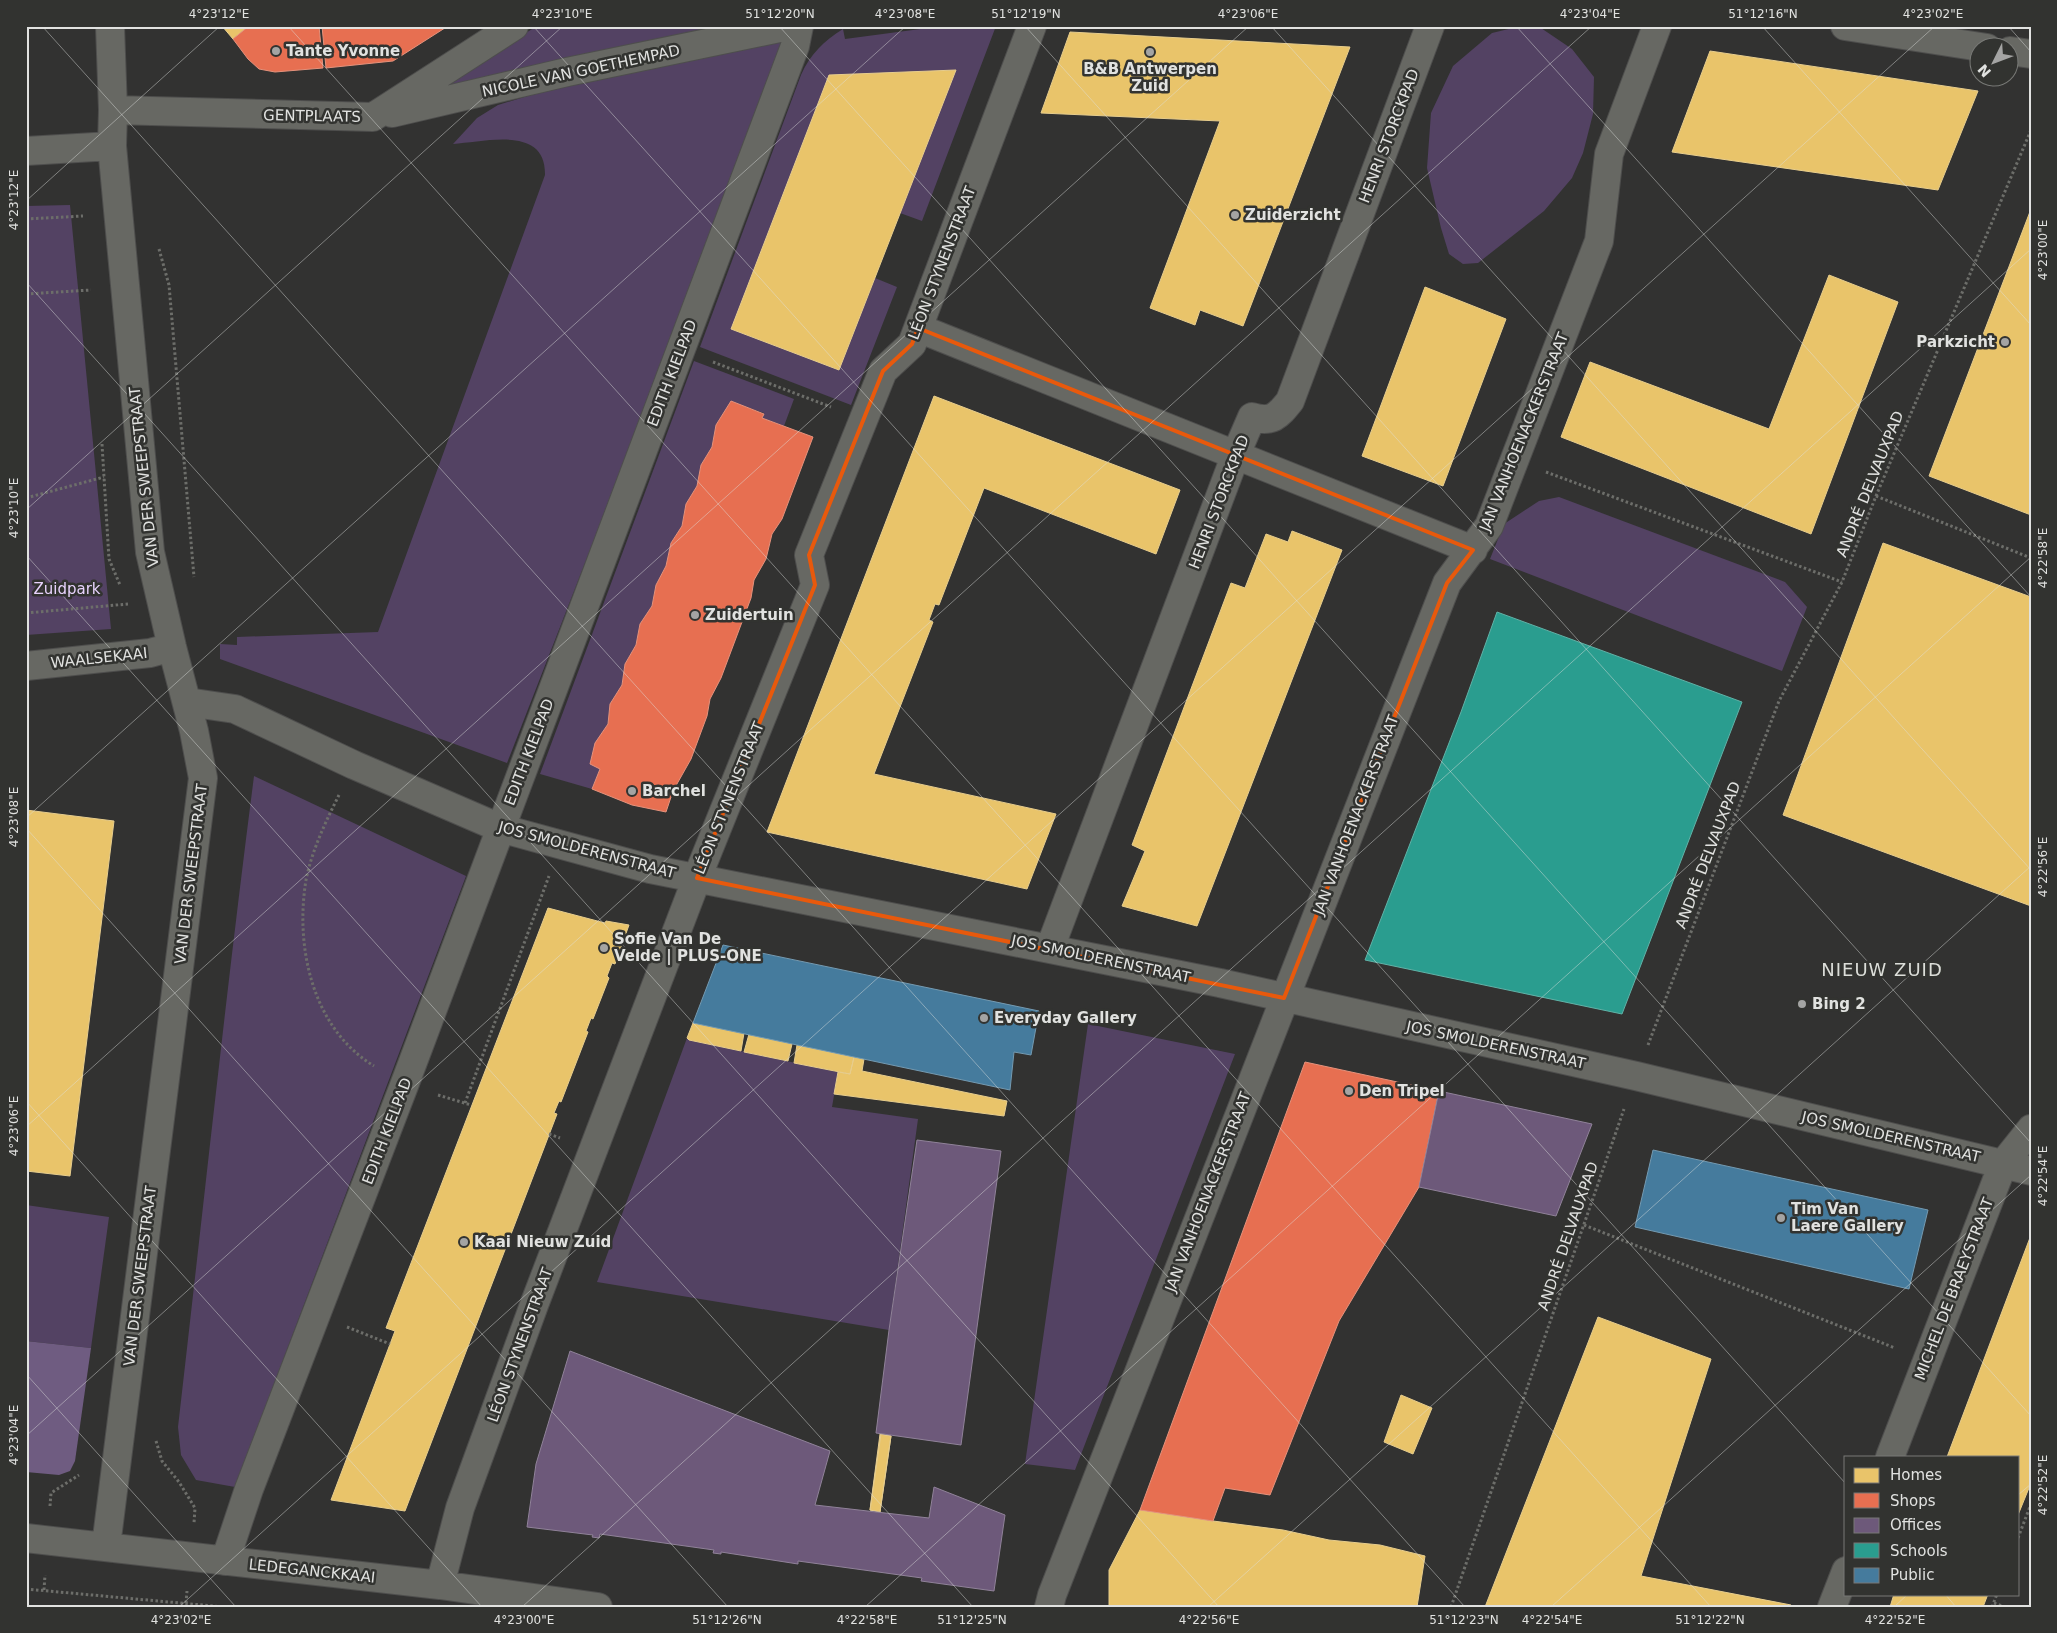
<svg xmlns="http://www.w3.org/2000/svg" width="2057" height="1633" font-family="'DejaVu Sans',sans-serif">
  <rect width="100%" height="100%" fill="#323231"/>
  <path fill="#534263" d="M537,26H719L531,70L420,99Z
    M943,26H996L922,221L900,213L839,369L875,278L897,287L851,405L700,347L801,75C810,54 824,41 843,29L845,39Z
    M1521,26H1538L1572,49L1594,77L1593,114L1583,153L1572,178L1544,211L1478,263L1463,264L1449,254L1441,228L1427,168L1431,113L1453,66L1492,33Z
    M790,37L507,763L220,659V644L237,645V637L378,632L545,175C546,125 486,142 453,144L477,118L498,105L544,91Z
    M70,205L111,629L26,635V206Z
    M694,361L794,399L784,426L762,418L764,413L731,402L716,425L712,447L701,465L697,486L686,504L682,526L671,543L666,566L656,585L652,606L640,624L636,645L625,664L622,685L610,704L608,724L595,745L600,769L592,789L540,774Z
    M1559,497L1785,582L1807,607L1782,671L1490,559L1504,524L1539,501Z
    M254,776L466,876L235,1487L196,1480L181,1455L178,1427C203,1210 226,993 254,776Z
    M1088,1024L1235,1054L1075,1470L1025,1464Z
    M687,1038L689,1040L838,1072L832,1107L918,1119L889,1330L597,1282Z
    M26,1205L109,1217L91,1348L26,1341Z"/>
  <path fill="#6f5c81" d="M26,1341L91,1348L75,1461L70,1471L59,1475L26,1472Z"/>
  <path fill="#e9c46a" stroke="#e7cd8d" d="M222,26H249L233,39Z
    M1070,32L1350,47L1243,326L1200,310L1195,325L1150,308L1220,121L1041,113Z
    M1710,51L1978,91L1938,190L1672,152Z
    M956,70L839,370L731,329L829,75Z
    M2031,209V515L1929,476Z
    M1829,275L1898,302L1811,534L1561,437L1590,362L1769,429Z
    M1425,287L1506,319L1443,486L1362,456Z
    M934,396L1180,490L1156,554L984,488L939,605L935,604L929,620L933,622L874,774L1056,814L1027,889L767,832Z
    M1292,531L1342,550L1197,926L1122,906L1145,851L1132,845L1231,583L1245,588L1266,534L1288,542Z
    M1883,543L2031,597V906L1783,815Z
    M26,810L114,821L70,1176L26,1171Z
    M548,908L605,923L606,921L629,925L615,964L612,963L607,976L609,978L593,1019L591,1018L586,1031L588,1032L561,1102L559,1101L554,1113L557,1114L405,1511L331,1500L395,1331L386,1328Z
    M693,1023L744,1033L741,1051L689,1040L687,1038Z
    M749,1034L792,1044L788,1061L744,1052Z
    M797,1045L854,1057L850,1074L794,1063Z
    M854,1057L864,1059L862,1071L1007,1101L1004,1116L834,1094L838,1072L850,1074Z
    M2031,1235V1483L2018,1515V1457H1947Z
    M1598,1317L1711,1359L1641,1576L1791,1605L1790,1607H1485Z
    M1401,1395L1432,1408L1413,1454L1384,1442Z
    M880,1434L891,1436L880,1512L870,1510Z
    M881,1434L891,1436L880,1512L870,1510Z
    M1140,1510L1213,1521L1283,1530L1329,1540L1380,1545L1425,1556L1417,1607H1109V1570Z
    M1894,1594H1988L1983,1607H1890Z"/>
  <path fill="#e76f51" stroke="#e5927c" d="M249,26H319L323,68L275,72L259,69L248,59L233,39Z
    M322,26H448L393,61L326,68Z
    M731,401L764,414L762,418L813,437L782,519L772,534L766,559L754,580L751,598L721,678L710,699L707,716L691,759L673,791L666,812L632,805L592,789L600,769L590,764L595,743L608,724L610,704L622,685L625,664L636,645L640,624L652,606L656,585L666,566L671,543L682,526L686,504L697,486L701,465L712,447L716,425Z
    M1305,1062L1439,1091L1419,1187L1339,1321L1270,1495L1225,1488L1213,1521L1140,1510Z"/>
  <path fill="#6d597a" stroke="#908299" d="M1439,1091L1592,1124L1556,1216L1419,1187Z
    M917,1140L1001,1151L961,1445L876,1433L889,1330Z
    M570,1351L830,1451L815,1505L929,1518L934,1487L1005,1515L994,1591L921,1581L922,1578L798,1561V1564L721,1552V1554L713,1553L714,1550L600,1534L599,1538L592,1537L593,1535L527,1527L536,1464Z"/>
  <path fill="#2a9d8f" stroke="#61b2a7" d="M1497,612L1742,702L1622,1014L1365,960L1461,712Z"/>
  <path fill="#457b9d" stroke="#749ab1" d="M723,945L1039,1011L1031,1055L1014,1052L1010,1090L693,1023Z
    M1653,1150L1928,1210L1909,1289L1635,1227Z"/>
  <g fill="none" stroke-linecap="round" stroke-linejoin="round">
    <defs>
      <path id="minor" d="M1845,26L1987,48
        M2010,51L2031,54
        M113,110L373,117L514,26
        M392,113L567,72L789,26
        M26,151L112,146
        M918,328L1473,550
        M26,666L150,653L172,647
        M187,702L235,709L354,765L500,828L650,869L1220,983L1636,1076L2031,1171
        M1050,948L1236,454L1252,417C1272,423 1278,416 1290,401L1430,26
        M1890,1457L2003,1164L2031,1129
        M26,1538L440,1585L598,1607
        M106,1546L203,778L194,731L172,647L150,552L112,146L113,110L110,26
        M225,1561L249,1489L405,1083L795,46L799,26
        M440,1585L460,1508L534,1305L697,878L815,585L809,555L883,371L912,344L1032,26
        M1049,1607L1052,1595L1447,583L1489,526L1599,241L1609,154L1657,26
        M1832,1607L1846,1571"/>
    </defs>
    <use href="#minor" stroke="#4e4e4d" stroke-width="30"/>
    <path stroke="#6d6e6a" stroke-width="3" stroke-dasharray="2.5 2.5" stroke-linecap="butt" d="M26,219L83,216
      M159,249L169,285L194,577
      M26,294L91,290
      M713,362L831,407
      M102,444L109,559L120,585
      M1546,472L1842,582
      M1876,496L2031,558
      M26,498L104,477
      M26,613L128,604
      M339,795C326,821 312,850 306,880C295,947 312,1028 374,1066
      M1648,1045L1779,701L1842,582L1876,496L2031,130
      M438,1095L471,1105
      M465,1103L549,876
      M549,1134L560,1138
      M1584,1225L1895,1348
      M347,1327L390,1344
      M156,1441L162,1461L179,1482L195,1508L194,1523
      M50,1506L51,1493L79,1475
      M2018,1538L2031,1504
      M26,1589L224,1607
      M44,1590L45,1575
      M186,1603L187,1591
      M1994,1603L2005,1607
      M1451,1607L1624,1109
      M1992,1607L1997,1594"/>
    <use href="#minor" stroke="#676863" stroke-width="28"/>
  </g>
  <path fill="none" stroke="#e8590c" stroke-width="4" stroke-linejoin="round" d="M918,328L1473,550L1447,583L1284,998L697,878L815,585L809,555L883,371L912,344Z"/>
  <path fill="none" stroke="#e1e2e0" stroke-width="1" stroke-opacity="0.45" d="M42,26L1465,1607M288,26L1711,1607M533,26L1846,1484M779,26L2031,1416M1025,26L2031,1143M1271,26L2031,870M1516,26L2031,597M1762,26L2031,325M2008,26L2031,52M26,201L220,26M26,282L1219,1607M26,510L563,26M26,555L973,1607M26,818L906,26M26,828L728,1607M26,1101L482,1607M26,1127L1249,26M26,1374L236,1607M26,1436L1592,26M2018,1495L2031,1484M1945,1594L1956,1607M179,1607L1935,26M522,1607L2031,249M865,1607L2031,557M1208,1607L2031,866M1551,1607L2031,1175M1894,1607L1908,1594"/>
  <g fill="#a4a4a3" stroke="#323330" stroke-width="2">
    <circle cx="276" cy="51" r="5"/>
    <circle cx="1150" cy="52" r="5"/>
    <circle cx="1235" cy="215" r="5"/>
    <circle cx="2005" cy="342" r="5"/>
    <circle cx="695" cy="615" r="5"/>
    <circle cx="632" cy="791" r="5"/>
    <circle cx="604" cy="948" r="5"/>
    <circle cx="1802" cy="1004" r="5"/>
    <circle cx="984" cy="1018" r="5"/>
    <circle cx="1349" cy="1091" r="5"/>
    <circle cx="1781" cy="1218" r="5"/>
    <circle cx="464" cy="1242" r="5"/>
  </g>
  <g text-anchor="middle" stroke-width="5" stroke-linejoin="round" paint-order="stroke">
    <g font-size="15" font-weight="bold" fill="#e1e2e0" stroke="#323330" text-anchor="start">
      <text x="286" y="56">Tante Yvonne</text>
      <text x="1150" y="74" text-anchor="middle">B&amp;B Antwerpen<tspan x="1150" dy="17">Zuid</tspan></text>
      <text x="1245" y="220">Zuiderzicht</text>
      <text x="1995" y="347" text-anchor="end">Parkzicht</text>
      <text x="705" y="620">Zuidertuin</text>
      <text x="642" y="796">Barchel</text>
      <text x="614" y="944">Sofie Van De<tspan x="614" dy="17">Velde | PLUS-ONE</tspan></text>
      <text x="1812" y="1009">Bing 2</text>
      <text x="994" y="1023">Everyday Gallery</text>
      <text x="1359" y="1096">Den Tripel</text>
      <text x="1791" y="1214">Tim Van<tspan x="1791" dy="17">Laere Gallery</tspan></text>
      <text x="474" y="1247">Kaai Nieuw Zuid</text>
    </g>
    <g font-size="15" fill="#e1e2e0" stroke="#323330">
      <text transform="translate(581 71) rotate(-12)" y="5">NICOLE VAN GOETHEMPAD</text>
      <text transform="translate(312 116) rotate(1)" y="5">GENTPLAATS</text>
      <text transform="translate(1389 136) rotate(-69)" y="5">HENRI STORCKPAD</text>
      <text transform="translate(942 263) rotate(-69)" y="5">LÉON STYNENSTRAAT</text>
      <text transform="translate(672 373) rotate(-69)" y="5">EDITH KIELPAD</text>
      <text transform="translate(1524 432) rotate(-68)" y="5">JAN VANHOENACKERSTRAAT</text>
      <text transform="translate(144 477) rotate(-96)" y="5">VAN DER SWEEPSTRAAT</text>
      <text transform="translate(1870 484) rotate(-68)" y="5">ANDRÉ DELVAUXPAD</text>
      <text transform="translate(1219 502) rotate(-69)" y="5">HENRI STORCKPAD</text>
      <text transform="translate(99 658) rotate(-6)" y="5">WAALSEKAAI</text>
      <text transform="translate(529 752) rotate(-69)" y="5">EDITH KIELPAD</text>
      <text transform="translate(729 798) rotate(-68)" y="5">LÉON STYNENSTRAAT</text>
      <text transform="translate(1356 815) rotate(-69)" y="5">JAN VANHOENACKERSTRAAT</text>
      <text transform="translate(587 850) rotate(15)" y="5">JOS SMOLDERENSTRAAT</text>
      <text transform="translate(1708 855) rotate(-69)" y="5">ANDRÉ DELVAUXPAD</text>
      <text transform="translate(191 874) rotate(-83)" y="5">VAN DER SWEEPSTRAAT</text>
      <text transform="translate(1101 959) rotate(12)" y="5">JOS SMOLDERENSTRAAT</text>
      <text transform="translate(1496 1045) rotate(12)" y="5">JOS SMOLDERENSTRAAT</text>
      <text transform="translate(387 1131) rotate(-69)" y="5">EDITH KIELPAD</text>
      <text transform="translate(1891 1137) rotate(13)" y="5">JOS SMOLDERENSTRAAT</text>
      <text transform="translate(1208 1192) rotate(-69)" y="5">JAN VANHOENACKERSTRAAT</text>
      <text transform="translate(1568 1236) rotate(-71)" y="5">ANDRÉ DELVAUXPAD</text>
      <text transform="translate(140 1276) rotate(-83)" y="5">VAN DER SWEEPSTRAAT</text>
      <text transform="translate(1954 1289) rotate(-69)" y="5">MICHEL DE BRAEYSTRAAT</text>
      <text transform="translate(520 1345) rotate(-70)" y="5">LÉON STYNENSTRAAT</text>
      <text transform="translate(312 1571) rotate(6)" y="5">LEDEGANCKKAAI</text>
    </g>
    <g font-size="15" fill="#e7d2fc" stroke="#323330">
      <text x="67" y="594">Zuidpark</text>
    </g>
    <g font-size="18" letter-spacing="1" fill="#dcded9" stroke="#323330">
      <text x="1882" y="976">NIEUW ZUID</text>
    </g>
  </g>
  <rect width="2057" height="1633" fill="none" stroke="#323330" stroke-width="55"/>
  <rect x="1844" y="1456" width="175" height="140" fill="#323330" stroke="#787976"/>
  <rect x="1854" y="1468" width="25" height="15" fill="#e9c46a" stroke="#787976"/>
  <text x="1890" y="1480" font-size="15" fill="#e1e2e0">Homes</text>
  <rect x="1854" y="1493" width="25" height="15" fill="#e76f51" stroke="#787976"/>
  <text x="1890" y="1506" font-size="15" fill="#e1e2e0">Shops</text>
  <rect x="1854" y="1518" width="25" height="15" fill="#6d597a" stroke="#787976"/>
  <text x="1890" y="1530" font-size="15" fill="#e1e2e0">Offices</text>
  <rect x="1854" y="1543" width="25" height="15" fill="#2a9d8f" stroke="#787976"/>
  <text x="1890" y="1556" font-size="15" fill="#e1e2e0">Schools</text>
  <rect x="1854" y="1568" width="25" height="15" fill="#457b9d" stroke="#787976"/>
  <text x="1890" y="1580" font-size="15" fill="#e1e2e0">Public</text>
  <g transform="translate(1994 62) rotate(228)"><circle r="24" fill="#323330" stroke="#787976"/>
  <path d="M0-4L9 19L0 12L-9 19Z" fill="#a4a4a3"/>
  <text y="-8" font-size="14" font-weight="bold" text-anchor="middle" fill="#e1e2e0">N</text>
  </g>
  <rect x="28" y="28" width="2002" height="1578" fill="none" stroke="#e1e2e0" stroke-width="2"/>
  <g font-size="12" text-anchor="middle" fill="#e1e2e0">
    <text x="219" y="18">4°23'12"E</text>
    <text x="562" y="18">4°23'10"E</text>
    <text x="780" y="18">51°12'20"N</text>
    <text x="905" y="18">4°23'08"E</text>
    <text x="1026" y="18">51°12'19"N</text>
    <text x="1248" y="18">4°23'06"E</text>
    <text x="1590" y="18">4°23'04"E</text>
    <text x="1763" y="18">51°12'16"N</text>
    <text x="1933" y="18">4°23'02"E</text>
    <text transform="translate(14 200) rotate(-90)" y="4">4°23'12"E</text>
    <text transform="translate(2043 250) rotate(-90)" y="4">4°23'00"E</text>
    <text transform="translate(14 508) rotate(-90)" y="4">4°23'10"E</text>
    <text transform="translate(2043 558) rotate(-90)" y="4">4°22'58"E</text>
    <text transform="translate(14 817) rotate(-90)" y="4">4°23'08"E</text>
    <text transform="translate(2043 867) rotate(-90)" y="4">4°22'56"E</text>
    <text transform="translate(14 1126) rotate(-90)" y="4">4°23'06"E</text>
    <text transform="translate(2043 1176) rotate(-90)" y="4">4°22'54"E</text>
    <text transform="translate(14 1435) rotate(-90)" y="4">4°23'04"E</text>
    <text transform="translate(2043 1485) rotate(-90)" y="4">4°22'52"E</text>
    <text x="181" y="1624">4°23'02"E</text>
    <text x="524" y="1624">4°23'00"E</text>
    <text x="727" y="1624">51°12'26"N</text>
    <text x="867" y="1624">4°22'58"E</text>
    <text x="972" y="1624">51°12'25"N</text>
    <text x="1209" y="1624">4°22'56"E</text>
    <text x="1464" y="1624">51°12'23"N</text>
    <text x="1552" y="1624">4°22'54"E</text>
    <text x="1710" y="1624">51°12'22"N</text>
    <text x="1895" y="1624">4°22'52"E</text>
  </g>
</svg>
